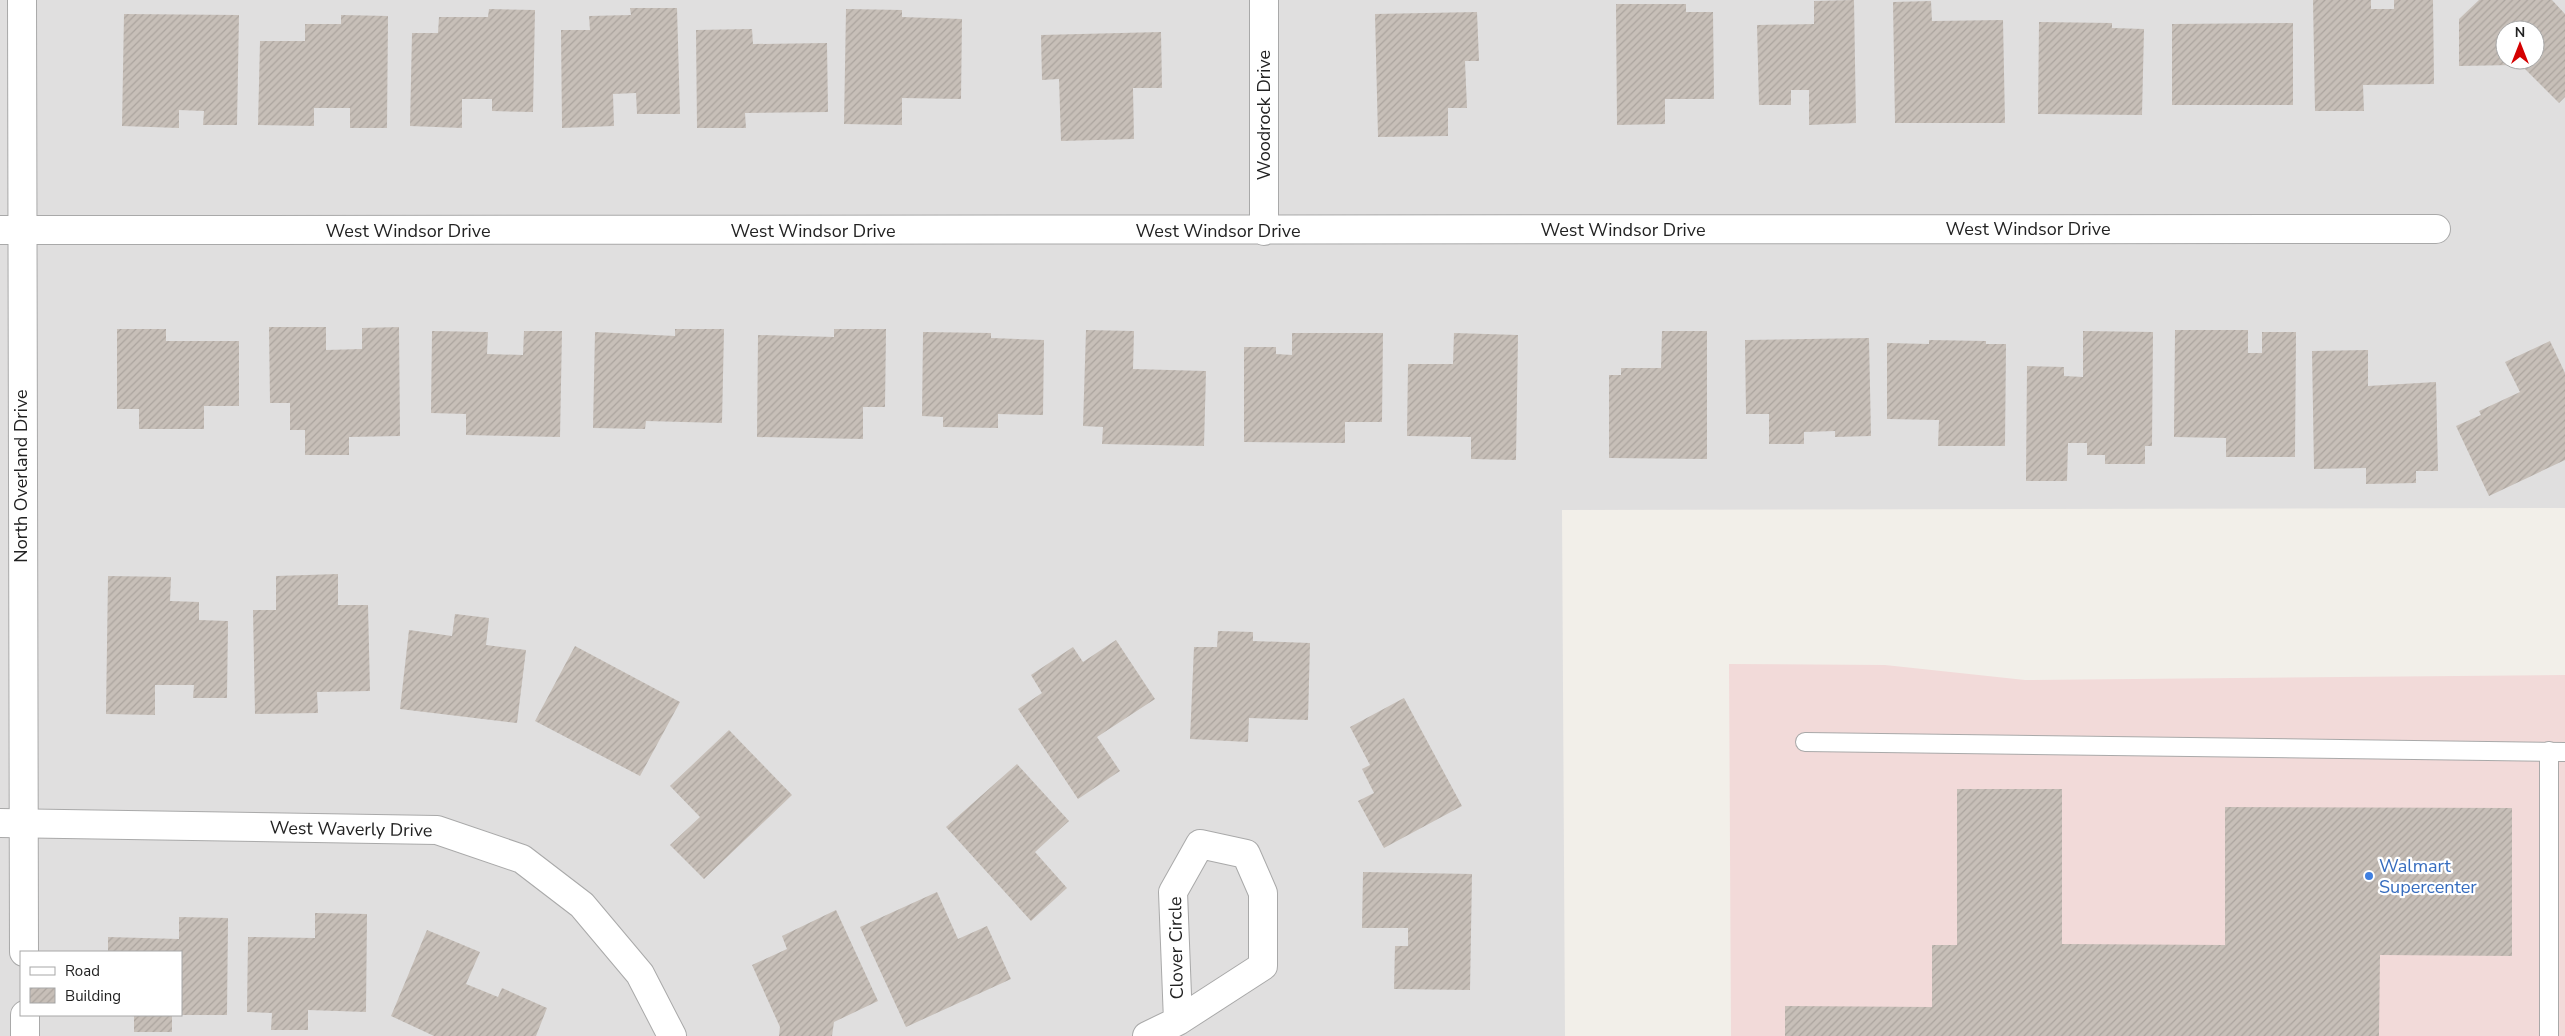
<svg xmlns="http://www.w3.org/2000/svg" width="2565" height="1036" font-family="'Nunito Sans',sans-serif">
  <defs>
    <pattern id="building-hatch" width="6" height="6" patternUnits="userSpaceOnUse" patternTransform="scale(1.25)"><rect width="6" height="6" fill="#c7bfb8"/><path d="M-1 1l2-2M0 6l6-6M5 7l2-2" fill="none" stroke="#aba49e"/></pattern>
  </defs>
  <rect width="100%" height="100%" fill="#f2efe9"/>
  <path fill="#e0dfdf" fill-rule="evenodd" d="M0,0H2565V508L1562,510L1565,1036H0ZM2505,30H2535V60H2505ZM21,952H181V1015H21Z"/>
  <path fill="#f2dad9" d="M1729,664L1885,665L2025,680L2565,675V1036H1731Z"/>
  <path fill="url(#building-hatch)" d="M1854,0L1856,123L1809,125V90H1791V105H1759L1757,25L1814,24V1Z
    M2313,0H2371V9H2394V0H2433L2434,84L2363,85L2364,111H2315Z
    M2479,0H2552L2565,14V97L2559,103L2516,60H2535V30H2505V60H2514V65L2459,66V19Z
    M1931,1L1932,21L2003,20L2005,123H1895L1893,2Z
    M1616,4H1686V12H1713L1714,99H1665V124L1617,125Z
    M630,8H677L680,114H637L636,93L613,94L614,126L562,128L561,30H590L589,16L631,15Z
    M489,9L535,10L533,112L492,111V99H462V128L410,126L412,33H438L439,17H488Z
    M846,9L902,10V17L962,19L961,99L902,98V125L844,124Z
    M1477,12L1479,61H1465L1467,108H1448V136L1378,137L1375,14Z
    M124,14L239,15L237,125H203L204,111L179,110V128L122,126Z
    M341,15L388,16L387,128H350V108H314V126L258,125L260,41H305V24H341Z
    M2039,22L2112,23V28L2144,29L2142,115L2038,114Z
    M2293,23V105H2172V24Z
    M752,29L753,44L827,43L828,112L745,113L746,128H697L696,30Z
    M1161,32L1162,88H1133L1134,139L1061,141L1059,79L1042,80L1041,35Z
    M269,327H326V350L362,349V328L399,327L400,436L349,437V455H305V430H290V403H270Z
    M117,329H166V341H239V406H204V429H139V409H117Z
    M675,329H724L722,423L646,421L645,429L593,428L595,332L675,336Z
    M834,329H886L885,407H863V439L757,437L758,335L834,337Z
    M1086,330L1134,331L1133,369L1206,371L1204,446L1102,444L1103,427L1083,426Z
    M2175,330H2248V353H2262V332H2296L2295,457H2226V438L2174,437Z
    M432,331L488,332L487,354L523,355L524,331H562L560,437L466,435V414L431,413Z
    M1662,331H1707V459L1609,458V375H1621V368H1661Z
    M2083,331L2153,332L2152,446H2145V464H2105V455H2087V443H2068L2067,481H2026L2027,366L2064,367V376L2083,377Z
    M923,332L991,333V338L1044,340L1043,415L998,414V428L943,427V417L922,416Z
    M1292,333H1383L1382,422H1345V443L1244,442V347H1276V354L1292,355Z
    M1454,333L1518,335L1516,460L1471,459V437L1407,436L1408,364H1453Z
    M1869,338L1871,436L1835,437V431L1804,432V444H1769V414H1746L1745,340Z
    M1929,340L1986,341V344H2006L2005,446H1938L1939,420L1887,419V343L1929,344Z
    M2550,341L2565,373V460L2489,496L2456,426L2481,415L2479,411L2520,392L2505,362Z
    M2368,350V386L2436,382L2438,471H2416V483L2366,484V468L2314,469L2312,351Z
    M338,574V605H368L370,691L317,692L318,713L255,714L253,610H276V576Z
    M108,576L171,577L170,601L199,602V620L228,621L227,698H193L194,685H155V715L106,714Z
    M455,614L489,618L486,645L526,650L517,723L400,709L409,630L452,636Z
    M1218,631L1253,632V641L1310,643L1308,720L1249,718L1248,742L1190,739L1194,647H1217Z
    M1116,640L1155,699L1097,737L1120,771L1078,799L1018,709L1042,693L1031,675L1073,647L1083,662Z
    M575,646L680,702L640,776L535,721Z
    M1404,698L1462,806L1384,848L1358,801L1374,793L1362,769L1370,765L1350,727Z
    M729,730L792,795L704,879L670,845L700,817L670,786Z
    M1017,764L1069,821L1035,852L1067,888L1031,921L946,827Z
    M1957,789H2062V944L2225,945V807L2512,808V956L2380,955L2379,1036H1785V1006L1932,1007V945H1957Z
    M1363,872L1472,874L1470,990L1394,989L1395,946H1408V928H1362Z
    M937,892L958,939L987,926L1011,979L906,1027L860,927Z
    M836,910L878,1001L834,1022L832,1036H779L780,1027L752,965L787,949L782,936Z
    M315,913L367,914L366,1012L308,1010V1030H271L272,1013L247,1012L248,937L315,938Z
    M179,917L228,918L227,1015H181V952H108V937L179,939Z
    M427,930L480,952L466,984L498,997L502,988L547,1008L536,1036H434L391,1016Z
    M134,1015H172V1032H134Z"/>
  <g fill="none" stroke-linecap="round" stroke-linejoin="round">
    <defs>
      <path id="service" d="M1805,742L2565,752
        M2549,751V1036"/>
      <path id="minor" d="M0,230L2436,229
        M1264,231V0
        M0,823L437,830L522,859L582,905L640,974L672,1036
        M1200,844L1246,854L1263,893V966L1178,1021L1173,892Z
        M1147,1036L1178,1021"/>
      <path id="tertiary" d="M22,0L24,952
        M25,1015V1036"/>
    </defs>
    <use href="#service" stroke="#a9a9a9" stroke-width="20"/>
    <use href="#minor" stroke="#a9a9a9" stroke-width="30"/>
    <use href="#tertiary" stroke="#a9a9a9" stroke-width="30"/>
    <use href="#service" stroke="#fff" stroke-width="18"/>
    <use href="#minor" stroke="#fff" stroke-width="28"/>
    <use href="#tertiary" stroke="#fff" stroke-width="28"/>
  </g>
  <circle fill="#3f7fe0" stroke="#fff" stroke-width="2" cx="2369" cy="876" r="5"/>
  <g text-anchor="middle" stroke-width="4.5" stroke-linejoin="round" paint-order="stroke">
    <g font-size="18" fill="#222" stroke="#fff">
      <text transform="translate(1264 115) rotate(-90)" y="6">Woodrock Drive</text>
      <text x="2028" y="235">West Windsor Drive</text>
      <text x="1623" y="236">West Windsor Drive</text>
      <text x="408" y="237">West Windsor Drive</text>
      <text x="813" y="237">West Windsor Drive</text>
      <text x="1218" y="237">West Windsor Drive</text>
      <text transform="translate(21 476) rotate(-90)" y="6">North Overland Drive</text>
      <text transform="translate(351 829) rotate(1)" y="6">West Waverly Drive</text>
      <text transform="translate(1176 948) rotate(-91)" y="6">Clover Circle</text>
    </g>
    <g font-size="18" fill="#366cbe" stroke="#fff" text-anchor="start">
      <text x="2379" y="872">Walmart<tspan x="2379" dy="21">Supercenter</tspan></text>
    </g>
  </g>
  <rect x="20" y="951" width="162" height="65" fill="#ffffff" stroke="#a7a7a7"/>
  <rect x="30" y="967" width="25" height="8" fill="#ffffff" stroke="#a7a7a7"/>
  <text x="65" y="976" font-size="15" fill="#222222">Road</text>
  <rect x="30" y="988" width="25" height="15" fill="url(#building-hatch)" stroke="#a7a7a7"/>
  <text x="65" y="1001" font-size="15" fill="#222222">Building</text>
  <g transform="translate(2520 45)"><circle r="24" fill="#ffffff" stroke="#a7a7a7"/>
  <path d="M0-4L9 19L0 12L-9 19Z" fill="#d40000"/>
  <text y="-8" font-size="14" font-weight="bold" text-anchor="middle" fill="#222222">N</text>
  </g>
</svg>
